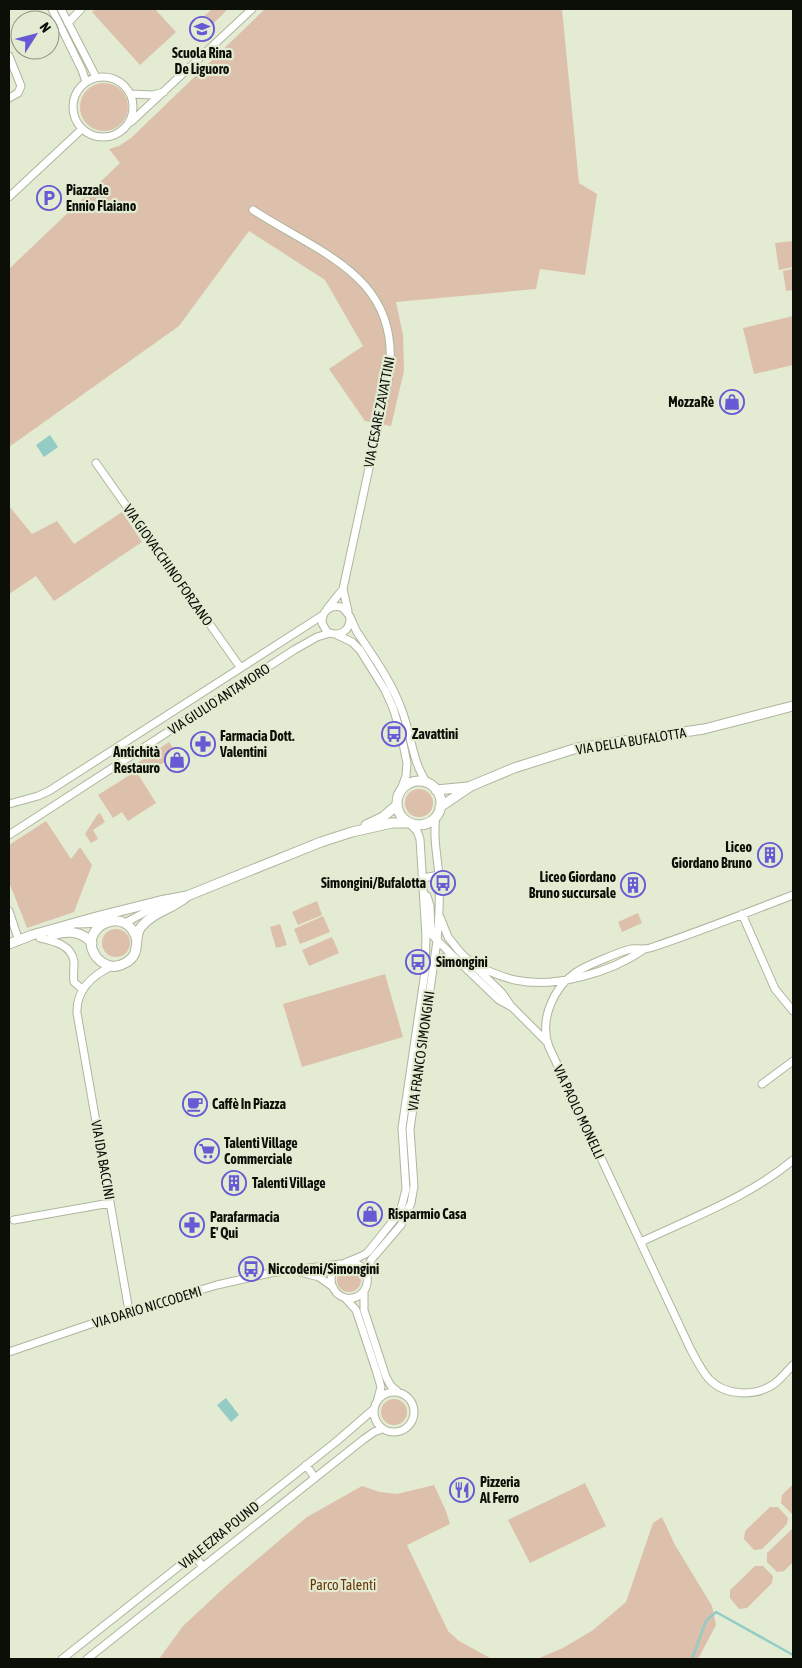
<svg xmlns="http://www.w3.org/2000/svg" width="802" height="1668" font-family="'Asap Condensed',sans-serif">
  <rect width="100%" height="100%" fill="#e3ebd2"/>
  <path fill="#ddc0ab" d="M96,9H155L176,32L140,65L92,12Z
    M212,9H226L227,10L210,27L202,18Z
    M265,9H562L579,183L597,194L585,275L540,269L536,289L396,302L403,335L404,371L391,426L365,421L329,369L363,346L325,280L249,231L179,326L9,447V269L120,163L109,149L119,146L131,138Z
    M80 107a24 24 0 1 1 48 0a24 24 0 1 1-48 0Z
    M793,241V267L779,270L775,243Z
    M793,269V290L786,291L783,271Z
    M793,316V365L754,374L743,328Z
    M9,506L32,534L57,521L74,544L122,512L142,542L54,601L36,576L9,594Z
    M169,742L177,754L144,775L136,764Z
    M136,771L156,803L128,821L122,812L113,818L98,795Z
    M405 803a14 14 0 1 1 28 0a14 14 0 1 1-28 0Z
    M100,813L105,822L93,830L98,839L91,843L85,834L97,815Z
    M46,821L71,859L80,847L92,865L74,912L27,928L9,882V845Z
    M317,901L322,915L298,925L292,912Z
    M638,913L642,923L622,932L618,922Z
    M323,916L330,932L300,944L294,929Z
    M280,924L287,945L276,948L270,927Z
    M102 943a14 14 0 1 1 28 0a14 14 0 1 1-28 0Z
    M332,937L339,953L309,966L302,950Z
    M385,974L403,1037L302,1067L283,1004Z
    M337 1280a12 12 0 1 1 24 0a12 12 0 1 1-24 0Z
    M381 1412a13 13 0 1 1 26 0a13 13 0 1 1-26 0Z
    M585,1483L606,1526L530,1563L508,1520Z
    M793,1484V1513L792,1514L781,1503L782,1495Z
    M434,1485L446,1511L450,1524L407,1545L448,1631L459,1641L492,1659H159L183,1626L227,1585L307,1517L362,1486L380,1492L397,1494Z
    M770,1507H778L788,1518L787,1524L762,1549L754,1550L744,1539L745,1531Z
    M662,1517L675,1545L712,1606L716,1625L698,1659H537L563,1648L593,1630L626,1602L653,1523Z
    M792,1529L793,1562L784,1571L777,1572L767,1562V1553Z
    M755,1566H763L773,1576L772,1583L747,1608L739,1609L730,1598V1590Z"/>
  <path fill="#94ccc5" d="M50,435L58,447L44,457L36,445Z
    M226,1398L239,1415L231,1422L217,1405Z"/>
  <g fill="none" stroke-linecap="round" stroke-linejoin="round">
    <path stroke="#94ccc5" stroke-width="2.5" d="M692,1659L706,1621L716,1612L793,1655"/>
    <defs>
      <path id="minor" d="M52,9L82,70L86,82
        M61,9L96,77
        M68,23L81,9
        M9,56L21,86L18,93L9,98
        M73 107a30 30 0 1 1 60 0a30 30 0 1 1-60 0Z
        M131,94L153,95L164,92
        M131,122L252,9
        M9,197L82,129
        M253,210C320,254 402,276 389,375L343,589
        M96,463L240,667
        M327,609L343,589L348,611
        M350,618C350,632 339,637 327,632L322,623C322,611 329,605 341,607C350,612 352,623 357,632C373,656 391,681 401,708C411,732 412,762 427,783
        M337,635L352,642L360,650L385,690L393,708L401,734L407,763L406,776L400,792
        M9,804L38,796L49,791L323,615
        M9,835L294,650L317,637L330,633
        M423,878L439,875
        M793,895C746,913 698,932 650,948C643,950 638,948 631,949C619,952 585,966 575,973C553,988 539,1021 549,1047L690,1348C696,1359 701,1370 709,1379C725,1396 755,1397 774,1384C781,1379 787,1371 793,1365
        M427,896L430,906L431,934L452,955
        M9,911L19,941
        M742,914L775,989L793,1011
        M440,917L448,937L460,952L502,993L511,1006L547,1042
        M125,923L162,903
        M79,924L104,923
        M40,938C54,941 72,945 74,962C74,969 73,976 74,982L83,990
        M434,963L439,959L452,955L499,1000L510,1006
        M472,964C486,970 501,977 515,980C555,989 611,972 643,950
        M112,966C93,975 76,990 77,1013L129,1311
        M762,1084L793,1061
        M14,1220L110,1203
        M641,1242C693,1217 749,1197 793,1160
        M348,1262C378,1264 370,1303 345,1298C339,1296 334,1291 332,1285C325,1262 357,1262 368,1252L397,1216L402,1205L406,1189L402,1128L425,972L426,937L420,839L417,831L409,823
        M300,1272L319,1277L333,1287
        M366,1272L371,1260L401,1225L411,1203L414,1186L410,1129L437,941C439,919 440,897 439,875C437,855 433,836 436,816
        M364,1292V1310L386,1377L391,1386L398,1392
        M345,1298L356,1310L377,1373L381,1387L378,1398
        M9,1352L129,1311L217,1285L270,1273L340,1264
        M374 1412a20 20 0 1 1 40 0a20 20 0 1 1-40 0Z
        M306,1465L315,1478
        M194,1555L203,1567
        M62,1659L337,1441L374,1409
        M87,1659L364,1439L374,1432L382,1429"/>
      <path id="tertiary" d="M397 803a22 22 0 1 1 44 0a22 22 0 1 1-44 0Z
        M436,790L468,787
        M440,807L471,786L514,768L577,748L704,729L793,706
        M366,825L383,817L397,805
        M52,935C68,931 80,930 92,943
        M137,941C128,902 77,927 95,955C98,960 104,964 110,966C115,967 120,966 125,963C143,954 132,938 141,927C153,912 172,909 186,897
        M9,944L32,935L100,916L160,901L187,896L321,842L352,832L392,823H409"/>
    </defs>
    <use href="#minor" stroke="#aeb69e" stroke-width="9"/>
    <use href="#tertiary" stroke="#aeb69e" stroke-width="11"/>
    <use href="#minor" stroke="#fff" stroke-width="7"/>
    <use href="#tertiary" stroke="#fff" stroke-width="9"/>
  </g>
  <defs>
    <symbol id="school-ring" viewBox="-11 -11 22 22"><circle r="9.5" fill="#e3ebd2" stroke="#675ad4" stroke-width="1.5"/><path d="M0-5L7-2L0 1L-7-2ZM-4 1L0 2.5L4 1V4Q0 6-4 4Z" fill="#675ad4"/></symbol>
    <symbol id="parking-ring" viewBox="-11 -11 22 22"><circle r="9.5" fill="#e3ebd2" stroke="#675ad4" stroke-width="1.5"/><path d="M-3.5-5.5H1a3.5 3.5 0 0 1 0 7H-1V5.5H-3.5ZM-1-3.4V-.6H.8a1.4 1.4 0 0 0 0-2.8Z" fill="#675ad4"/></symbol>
    <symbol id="shop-ring" viewBox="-11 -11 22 22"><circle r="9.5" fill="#e3ebd2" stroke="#675ad4" stroke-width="1.5"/><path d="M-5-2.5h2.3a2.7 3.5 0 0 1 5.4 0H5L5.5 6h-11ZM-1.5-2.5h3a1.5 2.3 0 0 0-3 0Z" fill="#675ad4"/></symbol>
    <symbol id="bus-ring" viewBox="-11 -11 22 22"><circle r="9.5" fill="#e3ebd2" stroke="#675ad4" stroke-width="1.5"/><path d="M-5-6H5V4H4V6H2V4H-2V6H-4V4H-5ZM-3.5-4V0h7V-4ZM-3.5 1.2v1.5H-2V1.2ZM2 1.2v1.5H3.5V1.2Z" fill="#675ad4"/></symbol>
    <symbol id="pharmacy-ring" viewBox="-11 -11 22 22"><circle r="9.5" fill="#e3ebd2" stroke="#675ad4" stroke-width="1.5"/><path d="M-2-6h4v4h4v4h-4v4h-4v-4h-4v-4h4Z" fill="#675ad4"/></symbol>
    <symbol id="building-ring" viewBox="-11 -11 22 22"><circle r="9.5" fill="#e3ebd2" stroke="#675ad4" stroke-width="1.5"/><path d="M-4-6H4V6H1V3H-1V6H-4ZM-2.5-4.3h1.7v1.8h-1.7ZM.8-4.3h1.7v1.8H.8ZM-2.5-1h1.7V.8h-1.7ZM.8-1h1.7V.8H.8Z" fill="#675ad4"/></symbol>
    <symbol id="cafe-ring" viewBox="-11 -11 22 22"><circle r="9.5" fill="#e3ebd2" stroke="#675ad4" stroke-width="1.5"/><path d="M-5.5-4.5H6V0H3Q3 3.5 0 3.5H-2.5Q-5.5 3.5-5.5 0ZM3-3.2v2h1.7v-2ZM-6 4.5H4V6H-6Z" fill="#675ad4"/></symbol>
    <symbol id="supermarket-ring" viewBox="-11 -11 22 22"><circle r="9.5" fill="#e3ebd2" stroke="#675ad4" stroke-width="1.5"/><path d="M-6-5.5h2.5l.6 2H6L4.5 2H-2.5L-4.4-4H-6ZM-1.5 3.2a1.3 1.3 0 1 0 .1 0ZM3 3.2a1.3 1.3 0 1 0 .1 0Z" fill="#675ad4"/></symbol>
    <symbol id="restaurant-ring" viewBox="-11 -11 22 22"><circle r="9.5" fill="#e3ebd2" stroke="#675ad4" stroke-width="1.5"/><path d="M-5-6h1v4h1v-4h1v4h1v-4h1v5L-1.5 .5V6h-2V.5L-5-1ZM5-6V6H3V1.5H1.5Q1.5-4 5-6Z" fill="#675ad4"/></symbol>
  </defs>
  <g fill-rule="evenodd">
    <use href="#school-ring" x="188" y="15" width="28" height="28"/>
    <use href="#parking-ring" x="35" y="184" width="28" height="28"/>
    <use href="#shop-ring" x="718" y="388" width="28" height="28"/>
    <use href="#bus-ring" x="380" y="720" width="28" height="28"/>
    <use href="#pharmacy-ring" x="189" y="730" width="28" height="28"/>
    <use href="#shop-ring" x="163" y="746" width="28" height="28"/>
    <use href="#building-ring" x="756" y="841" width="28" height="28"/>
    <use href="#bus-ring" x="429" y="869" width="28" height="28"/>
    <use href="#building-ring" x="619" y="871" width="28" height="28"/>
    <use href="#bus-ring" x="404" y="948" width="28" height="28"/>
    <use href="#cafe-ring" x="181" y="1090" width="28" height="28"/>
    <use href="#supermarket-ring" x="193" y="1137" width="28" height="28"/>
    <use href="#building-ring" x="220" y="1169" width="28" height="28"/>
    <use href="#shop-ring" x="356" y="1200" width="28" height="28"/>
    <use href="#pharmacy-ring" x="178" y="1211" width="28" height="28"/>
    <use href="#bus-ring" x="237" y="1255" width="28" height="28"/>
    <use href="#restaurant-ring" x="448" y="1476" width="28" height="28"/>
  </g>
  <g text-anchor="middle" stroke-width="4.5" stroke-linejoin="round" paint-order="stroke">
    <g font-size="14" font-weight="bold" fill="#0c0f07" stroke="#e3ebd2" text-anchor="start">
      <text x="202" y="58" text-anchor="middle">Scuola Rina<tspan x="202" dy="16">De Liguoro</tspan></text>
      <text x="66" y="195">Piazzale<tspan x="66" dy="16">Ennio Flaiano</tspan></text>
      <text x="714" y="407" text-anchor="end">MozzaRè</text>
      <text x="412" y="739">Zavattini</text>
      <text x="220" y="741">Farmacia Dott.<tspan x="220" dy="16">Valentini</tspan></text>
      <text x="160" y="757" text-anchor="end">Antichità<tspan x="160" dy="16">Restauro</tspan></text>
      <text x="752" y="852" text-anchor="end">Liceo<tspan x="752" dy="16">Giordano Bruno</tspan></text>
      <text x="616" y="882" text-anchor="end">Liceo Giordano<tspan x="616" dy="16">Bruno succursale</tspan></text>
      <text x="426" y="888" text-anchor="end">Simongini/Bufalotta</text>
      <text x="436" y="967">Simongini</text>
      <text x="212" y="1109">Caffè In Piazza</text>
      <text x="224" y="1148">Talenti Village<tspan x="224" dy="16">Commerciale</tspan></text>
      <text x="252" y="1188">Talenti Village</text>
      <text x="388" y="1219">Risparmio Casa</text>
      <text x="210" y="1222">Parafarmacia<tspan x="210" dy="16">E' Qui</tspan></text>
      <text x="268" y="1274">Niccodemi/Simongini</text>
      <text x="480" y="1487">Pizzeria<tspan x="480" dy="16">Al Ferro</tspan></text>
    </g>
    <g font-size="14" fill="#0c0f07" stroke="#e3ebd2">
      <text transform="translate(379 412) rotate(-79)" y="5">VIA CESARE ZAVATTINI</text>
      <text transform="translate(168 565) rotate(55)" y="5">VIA GIOVACCHINO FORZANO</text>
      <text transform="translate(219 699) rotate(-33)" y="5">VIA GIULIO ANTAMORO</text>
      <text transform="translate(631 741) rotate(-9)" y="5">VIA DELLA BUFALOTTA</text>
      <text transform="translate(421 1051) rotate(-82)" y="5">VIA FRANCO SIMONGINI</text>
      <text transform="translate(579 1112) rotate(65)" y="5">VIA PAOLO MONELLI</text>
      <text transform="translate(103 1160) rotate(80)" y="5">VIA IDA BACCINI</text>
      <text transform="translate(147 1307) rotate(-17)" y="5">VIA DARIO NICCODEMI</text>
      <text transform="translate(219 1535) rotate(-39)" y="5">VIALE EZRA POUND</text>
    </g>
    <g font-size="14" fill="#663605" stroke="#e3ebd2">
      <text x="343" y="1590">Parco Talenti</text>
    </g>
  </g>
  <rect width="802" height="1668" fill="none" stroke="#0c0f07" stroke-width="20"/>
  <g transform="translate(35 35) rotate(54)"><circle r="24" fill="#e3ebd2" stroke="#8d9381"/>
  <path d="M0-4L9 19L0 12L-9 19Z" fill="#675ad4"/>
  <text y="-8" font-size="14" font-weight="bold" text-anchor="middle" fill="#0c0f07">N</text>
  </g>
</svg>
